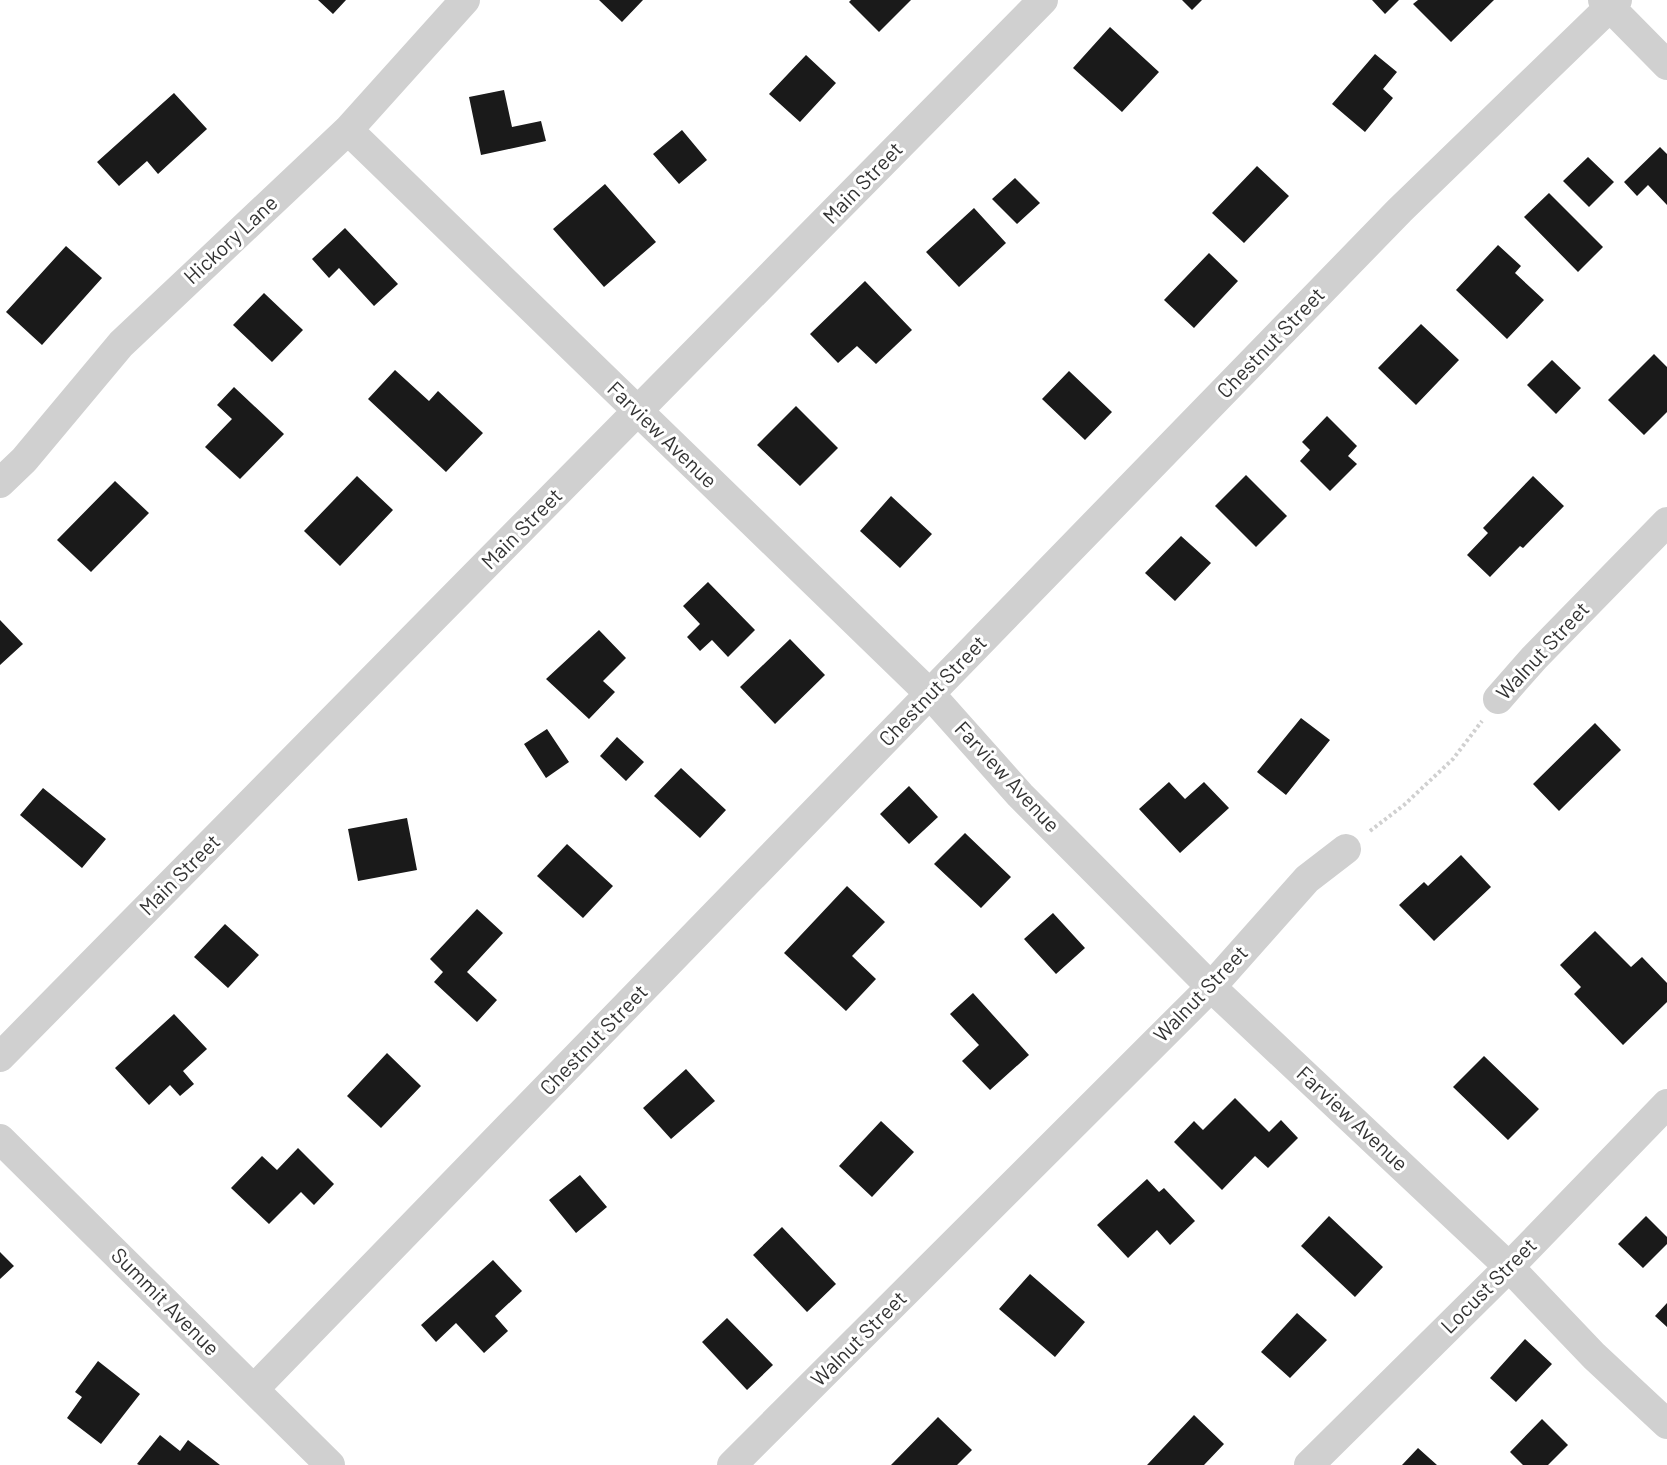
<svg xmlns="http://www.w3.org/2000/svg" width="1667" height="1465" font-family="Barlow,sans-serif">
  <rect width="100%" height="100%" fill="#fff"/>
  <path fill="#1a1a1a" d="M318,0H346L333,14Z
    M599,0H643L622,22Z
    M851,0H911L879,32L849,2Z
    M1182,0H1202L1192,10Z
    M1372,0H1399L1385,14Z
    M1418,0H1494L1451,42L1413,4Z
    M1110,27L1159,72L1122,112L1073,68Z
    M1375,54L1397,72L1383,89L1393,98L1365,132L1332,104Z
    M806,55L836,83L800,122L769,94Z
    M504,90L512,127L541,121L546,141L481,155L469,97Z
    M174,93L207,129L158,174L147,161L119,186L97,162Z
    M682,130L707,160L679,184L653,154Z
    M1660,147L1667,154V205L1648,185L1637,196L1624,182Z
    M1588,157L1614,182L1589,207L1563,181Z
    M1257,166L1289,196L1244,243L1212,213Z
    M1015,178L1040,203L1017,224L992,199Z
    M605,184L656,242L604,287L553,229Z
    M1549,193L1603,247L1578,272L1524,217Z
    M974,208L1006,243L959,287L926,252Z
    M345,228L398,284L374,306L339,268L329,278L312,259Z
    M1498,245L1521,266L1515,273L1544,300L1507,339L1456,290Z
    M66,246L102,278L42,345L6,312Z
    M1209,253L1238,281L1194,328L1164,300Z
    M865,281L912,330L876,364L857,346L838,363L810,334Z
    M264,293L303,330L272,362L233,325Z
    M1421,324L1459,360L1416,405L1378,368Z
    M1654,354L1667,367V412L1644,435L1608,400Z
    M1552,360L1581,388L1556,414L1527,385Z
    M395,370L429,401L438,391L483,433L446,472L368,399Z
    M1069,371L1112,412L1085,440L1042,399Z
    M234,387L284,434L240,479L205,447L232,419L217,405Z
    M796,406L838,448L800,486L757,445Z
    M1327,416L1357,446L1348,456L1357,464L1330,491L1300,461L1310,450L1302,442Z
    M1246,475L1287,516L1256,547L1215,506Z
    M357,476L393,510L340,566L304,531Z
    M1533,476L1564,506L1523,548L1520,546L1490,577L1467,555L1488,533L1483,528Z
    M115,481L149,513L91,572L57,540Z
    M891,496L932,534L900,568L860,531Z
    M1181,536L1211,563L1175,601L1145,573Z
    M708,582L755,630L728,657L712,640L700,651L687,637L700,624L683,606Z
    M0,620L23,644L0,665Z
    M599,630L626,658L603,681L615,692L589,719L546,679Z
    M790,639L825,675L775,724L740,687Z
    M1301,718L1330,740L1286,795L1257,772Z
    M1595,723L1621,750L1559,811L1533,784Z
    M547,729L569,762L546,778L524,744Z
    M617,737L644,762L626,781L600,756Z
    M681,768L726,810L700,838L654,796Z
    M1169,782L1185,799L1204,782L1229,808L1180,853L1139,809Z
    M909,786L938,817L909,844L880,814Z
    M43,788L106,839L82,868L20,815Z
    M407,818L417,870L358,881L348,829Z
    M965,833L1011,877L981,908L934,864Z
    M567,844L613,886L583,918L537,876Z
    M1461,855L1491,887L1434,941L1399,905L1424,882L1428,886Z
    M847,886L885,922L852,956L876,979L846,1011L784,953Z
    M477,909L503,933L467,972L497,1000L477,1022L434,982L443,972L430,959Z
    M1053,913L1085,948L1056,974L1024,939Z
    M225,924L259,955L228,988L194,957Z
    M1595,931L1631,967L1642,957L1667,983V1002L1623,1045L1574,994L1581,987L1560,965Z
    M973,993L1029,1055L990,1090L962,1061L979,1045L950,1014Z
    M174,1014L207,1049L183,1071L194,1084L180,1096L170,1085L149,1105L115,1068Z
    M387,1053L421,1086L381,1128L347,1096Z
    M1484,1056L1539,1109L1508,1140L1453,1087Z
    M686,1069L715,1101L671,1139L643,1108Z
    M1235,1098L1269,1132L1281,1120L1298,1138L1268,1168L1255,1156L1222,1190L1174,1142L1194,1121L1203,1130Z
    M881,1121L914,1152L872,1197L839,1166Z
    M298,1148L334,1184L314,1205L301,1192L269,1224L231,1188L262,1156L277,1170Z
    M580,1175L607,1207L576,1233L549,1200Z
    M1147,1179L1159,1192L1164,1188L1195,1221L1170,1245L1157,1230L1128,1258L1097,1225Z
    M1329,1216L1383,1267L1355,1297L1301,1246Z
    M1646,1216L1667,1237V1244L1643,1268L1618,1244Z
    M782,1227L836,1284L807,1312L753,1255Z
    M0,1252L14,1266L0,1279Z
    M493,1260L522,1291L495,1316L508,1331L484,1353L456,1323L436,1342L421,1325Z
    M1030,1274L1085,1322L1055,1357L999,1309Z
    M1667,1303V1327L1655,1316Z
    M1297,1313L1327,1340L1290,1378L1261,1352Z
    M727,1318L773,1365L747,1390L702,1342Z
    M1525,1339L1552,1364L1516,1402L1490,1378Z
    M98,1361L140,1394L101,1444L67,1418L82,1397L75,1392Z
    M1194,1415L1224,1444L1204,1465H1147Z
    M938,1417L972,1450L957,1465H891Z
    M1542,1419L1568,1445L1548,1465H1523L1510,1452Z
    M160,1435L180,1451L188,1440L220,1465H139L137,1464Z
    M1418,1448L1437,1465H1402Z"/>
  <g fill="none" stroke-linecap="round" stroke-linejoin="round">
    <path stroke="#d0d0d0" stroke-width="4" stroke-dasharray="3 3" stroke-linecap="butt" d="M1370,831L1404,805L1453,759L1482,721"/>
    <path stroke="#d0d0d0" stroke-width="30" d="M1603,0L1667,65
      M348,130L930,694L1020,795L1211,987L1509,1267L1594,1356L1667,1424
      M0,483L24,460L121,344L348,130L465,0
      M1498,699L1534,658L1667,522
      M0,1057L1043,0
      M0,1139L330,1465
      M254,1389L1400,210L1617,0
      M732,1465L1211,987L1307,879L1346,849
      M1309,1465L1509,1267L1667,1104"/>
  </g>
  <g text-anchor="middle" stroke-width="6" stroke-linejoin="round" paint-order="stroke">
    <g font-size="21" fill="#333" stroke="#fff">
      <text transform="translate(863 183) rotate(-46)" y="7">Main Street</text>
      <text transform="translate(231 240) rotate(-43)" y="7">Hickory Lane</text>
      <text transform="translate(1271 343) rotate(-46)" y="7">Chestnut Street</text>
      <text transform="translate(662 435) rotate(44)" y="7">Farview Avenue</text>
      <text transform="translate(522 529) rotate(-45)" y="7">Main Street</text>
      <text transform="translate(1543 651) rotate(-47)" y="7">Walnut Street</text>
      <text transform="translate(933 691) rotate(-46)" y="7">Chestnut Street</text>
      <text transform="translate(1007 777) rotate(47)" y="7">Farview Avenue</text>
      <text transform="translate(180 875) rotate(-45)" y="7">Main Street</text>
      <text transform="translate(1201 994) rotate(-46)" y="7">Walnut Street</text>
      <text transform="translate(594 1040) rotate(-46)" y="7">Chestnut Street</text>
      <text transform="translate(1352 1119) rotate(43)" y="7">Farview Avenue</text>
      <text transform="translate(1489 1286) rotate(-45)" y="7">Locust Street</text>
      <text transform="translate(165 1302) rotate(45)" y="7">Summit Avenue</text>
      <text transform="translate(859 1339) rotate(-45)" y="7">Walnut Street</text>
    </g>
  </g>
</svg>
